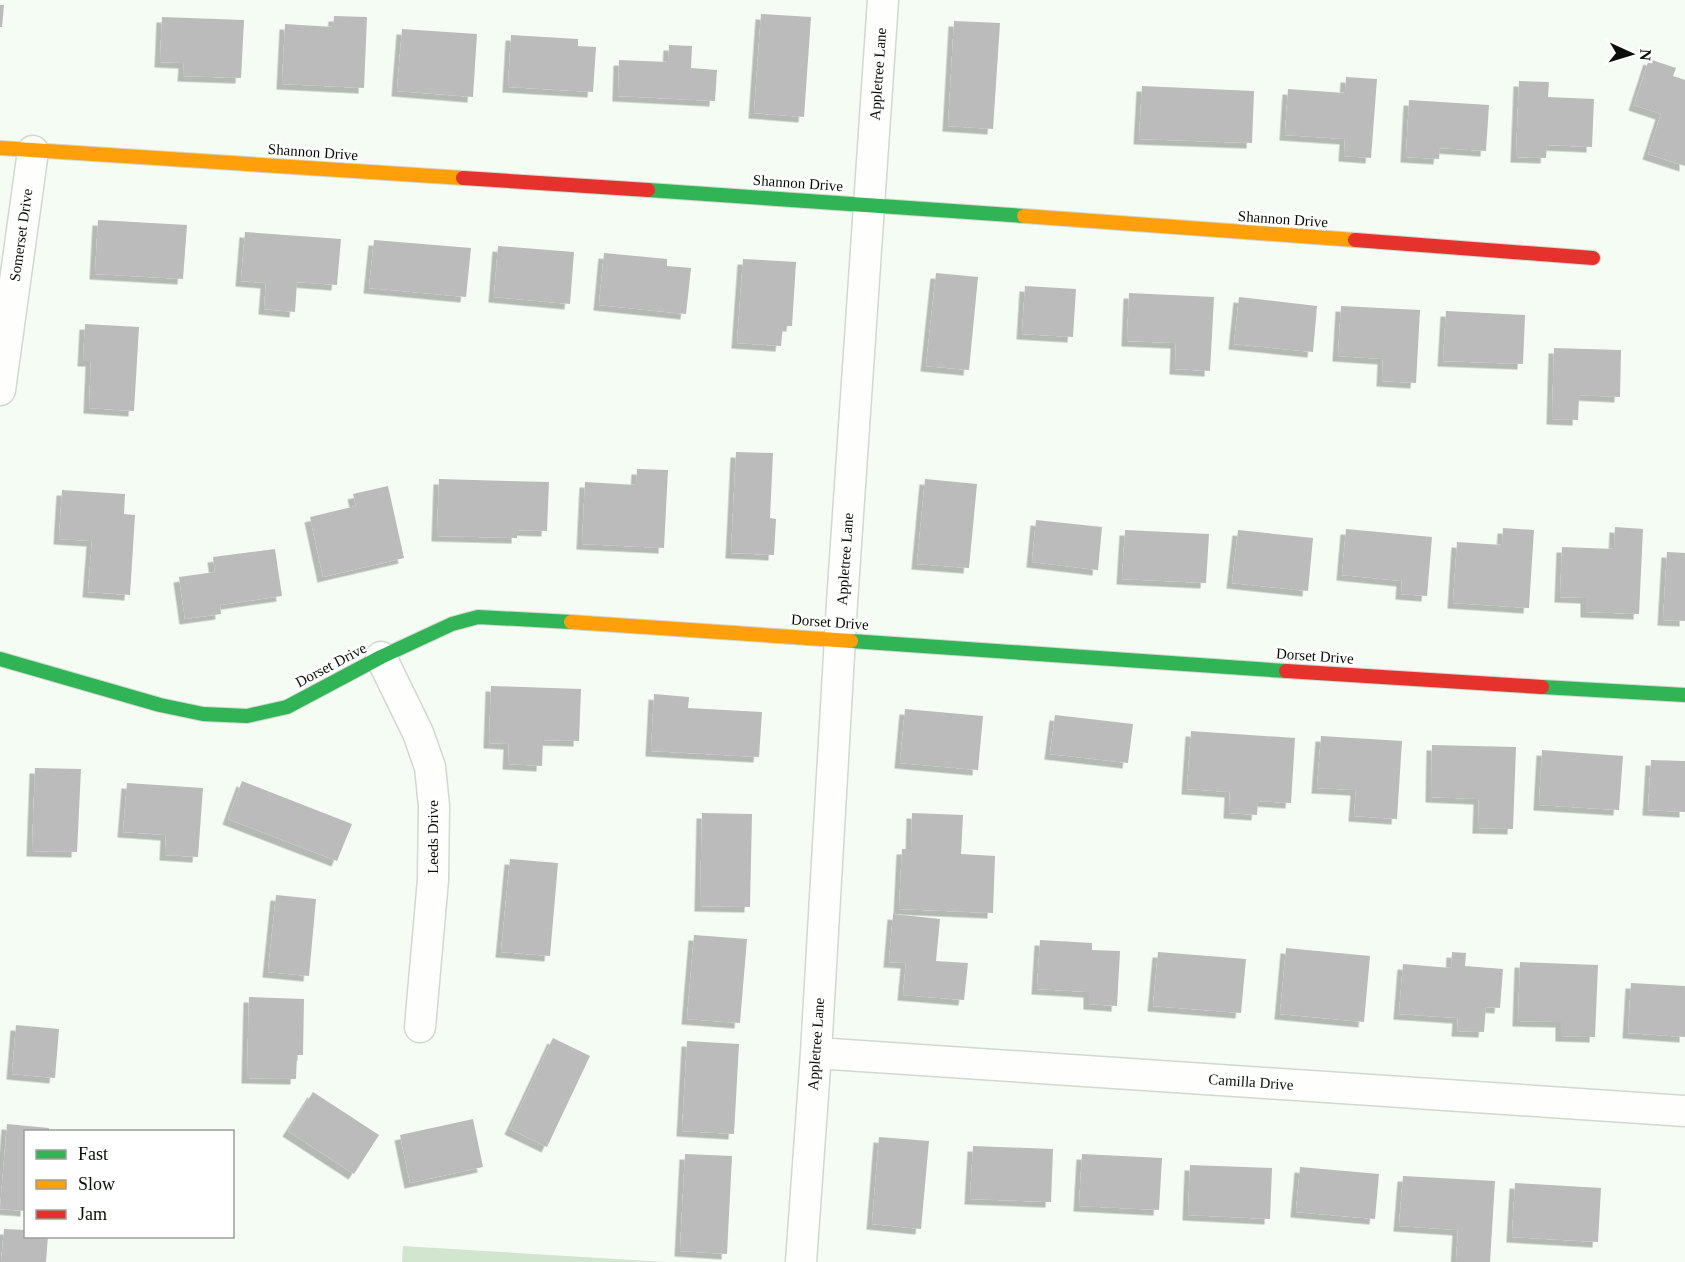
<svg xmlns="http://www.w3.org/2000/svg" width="1685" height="1262" font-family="Georgia,serif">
  <defs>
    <filter id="shadow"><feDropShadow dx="-5.5" dy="5.5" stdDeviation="0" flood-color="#0004"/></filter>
  </defs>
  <rect width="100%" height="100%" fill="#f5fcf4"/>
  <path fill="#d1e5cf" d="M403,1246L666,1262H402Z"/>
  <path fill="#bcbbbc" filter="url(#shadow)" d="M0,5H4L2,27H0Z
    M761,14L811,17L804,117L754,113Z
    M334,16L367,17L364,88L282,84L285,24L333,27Z
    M162,17L244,20L241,78L183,76L184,63L160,62Z
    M954,21L1000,23L993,129L948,126Z
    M402,29L477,34L473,97L397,91Z
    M511,35L578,39V46L596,47L593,92L508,87Z
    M669,45L692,46L691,68L717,70L715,101L618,96L619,60L668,62Z
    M1649,59L1676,68L1673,76L1685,80V166L1648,154L1661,114L1634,105Z
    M1346,77L1377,79L1371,158L1344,156L1345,139L1285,135L1288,89L1345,93Z
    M1519,81L1549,82L1548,97L1594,99L1592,147L1547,145L1546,158L1516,157Z
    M1142,86L1254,91L1252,143L1139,139Z
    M1409,100L1489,105L1486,151L1440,148L1439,159L1406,157Z
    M98,220L187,225L183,279L95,274Z
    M245,232L341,239L337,285L297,282L295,312L264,309L266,283L241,281Z
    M374,240L471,248L466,297L369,288Z
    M498,246L574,252L570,304L494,297Z
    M604,253L667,259V266L691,268L686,314L599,305Z
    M743,259L796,262L792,326H783L781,346L737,343Z
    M936,273L978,277L969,370L926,366Z
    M1025,286L1076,289L1073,337L1022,334Z
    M1129,293L1214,297L1210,371L1175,369L1176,343L1127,341Z
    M1239,297L1317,306L1313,352L1234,344Z
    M1341,306L1420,310L1416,383L1382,381L1383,359L1338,356Z
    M1446,311L1525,315L1523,364L1443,361Z
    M85,324L139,327L134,411L89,408L91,361H83Z
    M1554,348L1621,350L1620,397L1579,395L1578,420L1552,419Z
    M736,452L773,453L770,518L776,519L774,555L731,553Z
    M637,469L668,470L664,548L582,544L585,482L636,485Z
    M439,479L549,482L547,531L517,530V538L437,536Z
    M925,479L977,484L969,568L917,564Z
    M388,486L404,558L323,577L310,517L356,506L353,494Z
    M62,490L125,494L124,514L135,515L130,595L88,592L92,541L59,539Z
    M1036,520L1102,527L1098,570L1032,562Z
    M1615,527L1643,529L1639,614L1586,612V598L1560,597L1562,547L1614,549Z
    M1503,528L1534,530L1529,608L1453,603L1457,542L1502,545Z
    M1346,529L1432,537L1427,596L1401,594L1402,581L1342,575Z
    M1125,530L1209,534L1206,583L1122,579Z
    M1238,530L1313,538L1308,591L1232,583Z
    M275,549L282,596L220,605L221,614L185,619L179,577L215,572L213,557Z
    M1667,552L1685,553V621L1663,620Z
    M491,686L581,689L579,741L543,740L542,766L508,764L509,744L489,743Z
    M654,694L689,697L688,708L762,712L759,757L651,751Z
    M905,709L983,716L978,770L900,763Z
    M1055,715L1133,724L1128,763L1050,754Z
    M1191,731L1295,738L1291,803L1258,801L1257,815L1229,813L1230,792L1187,789Z
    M1321,736L1402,741L1397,819L1354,816L1356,790L1317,788Z
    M1432,745L1516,747L1513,829L1478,828L1479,799L1431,797Z
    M1542,750L1623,756L1619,810L1539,805Z
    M1651,760L1685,761V812L1648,810Z
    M35,768L81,769L77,852L32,851Z
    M242,781L352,824L337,861L228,819Z
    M127,783L203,788L198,857L165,855L166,835L123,832Z
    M702,813L752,814L750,907L700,906Z
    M912,813L963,815L961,854L995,856L993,913L899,909L902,849H911Z
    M510,859L558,863L550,956L501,952Z
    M276,895L316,899L309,976L268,972Z
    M893,914L940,919L936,961L968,963L964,1000L903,995L906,963L889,962Z
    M694,935L747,939L740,1023L687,1019Z
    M1040,940L1092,943V950L1120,951L1117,1006L1089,1004V992L1037,989Z
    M1286,948L1370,956L1364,1022L1280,1014Z
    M1158,952L1246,959L1241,1013L1153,1006Z
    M1452,952L1466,953L1465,966L1503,969L1500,1008L1486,1007L1484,1032L1457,1031L1458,1018L1399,1014L1403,964L1451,968Z
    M1520,962L1598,965L1595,1037L1561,1036V1022L1518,1021Z
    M1631,983L1685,986V1037L1628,1033Z
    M249,997L304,999L303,1055H297L296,1079L247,1078Z
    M16,1025L59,1029L55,1078L12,1074Z
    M553,1038L590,1056L547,1147L510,1129Z
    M687,1041L739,1044L734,1134L682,1131Z
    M313,1092L379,1135L354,1174L288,1131Z
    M473,1119L483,1167L410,1183L400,1135Z
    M7,1124L49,1128V1132H26V1211L0,1209Z
    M879,1137L929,1141L921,1229L872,1224Z
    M973,1146L1053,1149L1051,1202L970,1199Z
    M685,1154L732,1156L727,1254L680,1251Z
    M1082,1154L1162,1158L1159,1210L1079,1206Z
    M1190,1165L1272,1168L1270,1219L1188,1215Z
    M1300,1167L1379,1174L1375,1219L1296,1212Z
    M1403,1176L1495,1181L1490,1262H1456L1458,1230L1399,1226Z
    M1515,1183L1601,1188L1598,1242L1512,1237Z
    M4,1229L26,1230V1236H48L46,1262H1Z"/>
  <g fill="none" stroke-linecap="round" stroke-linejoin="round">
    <defs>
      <path id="street" d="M0,390L33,151
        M381,657L418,733L430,767L434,806L433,880L420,1027
        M816,1053L1685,1111
        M801,1262L816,1053L842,603L883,0"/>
      <path id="fast" d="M648,190L1024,216
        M851,641L1286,671
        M0,659L160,705L203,714L247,716L287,707L381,657L452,624L478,617L571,622
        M1542,687L1685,695"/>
      <path id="slow" d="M0,148L463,178
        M1024,216L1355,240
        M571,622L851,641"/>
      <path id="jam" d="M463,178L648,190
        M1355,240L1593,258
        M1286,671L1542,687"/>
    </defs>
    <use href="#street" stroke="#d1d8d0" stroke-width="33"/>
    <use href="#fast" stroke="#d1d8d0" stroke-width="16"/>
    <use href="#slow" stroke="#d1d8d0" stroke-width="16"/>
    <use href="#jam" stroke="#d1d8d0" stroke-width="16"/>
    <use href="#street" stroke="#fefffd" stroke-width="30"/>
    <use href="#fast" stroke="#30b455" stroke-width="14"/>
    <use href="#slow" stroke="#ff9f0a" stroke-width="14"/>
    <use href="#jam" stroke="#e5322d" stroke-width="14"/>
  </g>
  <g text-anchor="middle" stroke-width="6" stroke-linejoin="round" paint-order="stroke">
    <g font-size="15" fill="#080f08" stroke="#fff">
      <text transform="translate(878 74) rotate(-86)" y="5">Appletree Lane</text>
      <text transform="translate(313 152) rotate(4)" y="5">Shannon Drive</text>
      <text transform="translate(798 183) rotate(4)" y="5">Shannon Drive</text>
      <text transform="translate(1283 219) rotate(4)" y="5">Shannon Drive</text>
      <text transform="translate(21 235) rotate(-82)" y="5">Somerset Drive</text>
      <text transform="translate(845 559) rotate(-86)" y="5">Appletree Lane</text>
      <text transform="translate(830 622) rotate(4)" y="5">Dorset Drive</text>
      <text transform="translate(1315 656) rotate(4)" y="5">Dorset Drive</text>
      <text transform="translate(331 665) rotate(-28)" y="5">Dorset Drive</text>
      <text transform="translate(433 837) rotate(-90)" y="5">Leeds Drive</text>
      <text transform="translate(816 1044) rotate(-86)" y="5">Appletree Lane</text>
      <text transform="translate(1251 1082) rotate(4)" y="5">Camilla Drive</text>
    </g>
  </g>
  <rect x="24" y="1130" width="210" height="108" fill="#ffffff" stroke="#9c9f9c" stroke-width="1.5"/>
  <rect x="36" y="1150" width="30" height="9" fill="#30b455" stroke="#9c9f9c" stroke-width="1.5"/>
  <text x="78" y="1160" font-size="18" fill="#080f08">Fast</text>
  <rect x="36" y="1180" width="30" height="9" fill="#ff9f0a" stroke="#9c9f9c" stroke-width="1.5"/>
  <text x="78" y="1190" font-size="18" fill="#080f08">Slow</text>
  <rect x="36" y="1210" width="30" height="9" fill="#e5322d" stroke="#9c9f9c" stroke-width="1.5"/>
  <text x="78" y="1220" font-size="18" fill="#080f08">Jam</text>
  <g transform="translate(1631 54) rotate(94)" stroke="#ffffff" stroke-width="4.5" paint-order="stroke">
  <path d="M0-4.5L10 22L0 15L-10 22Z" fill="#080f08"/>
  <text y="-9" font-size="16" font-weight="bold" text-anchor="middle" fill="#080f08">N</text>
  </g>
</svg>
